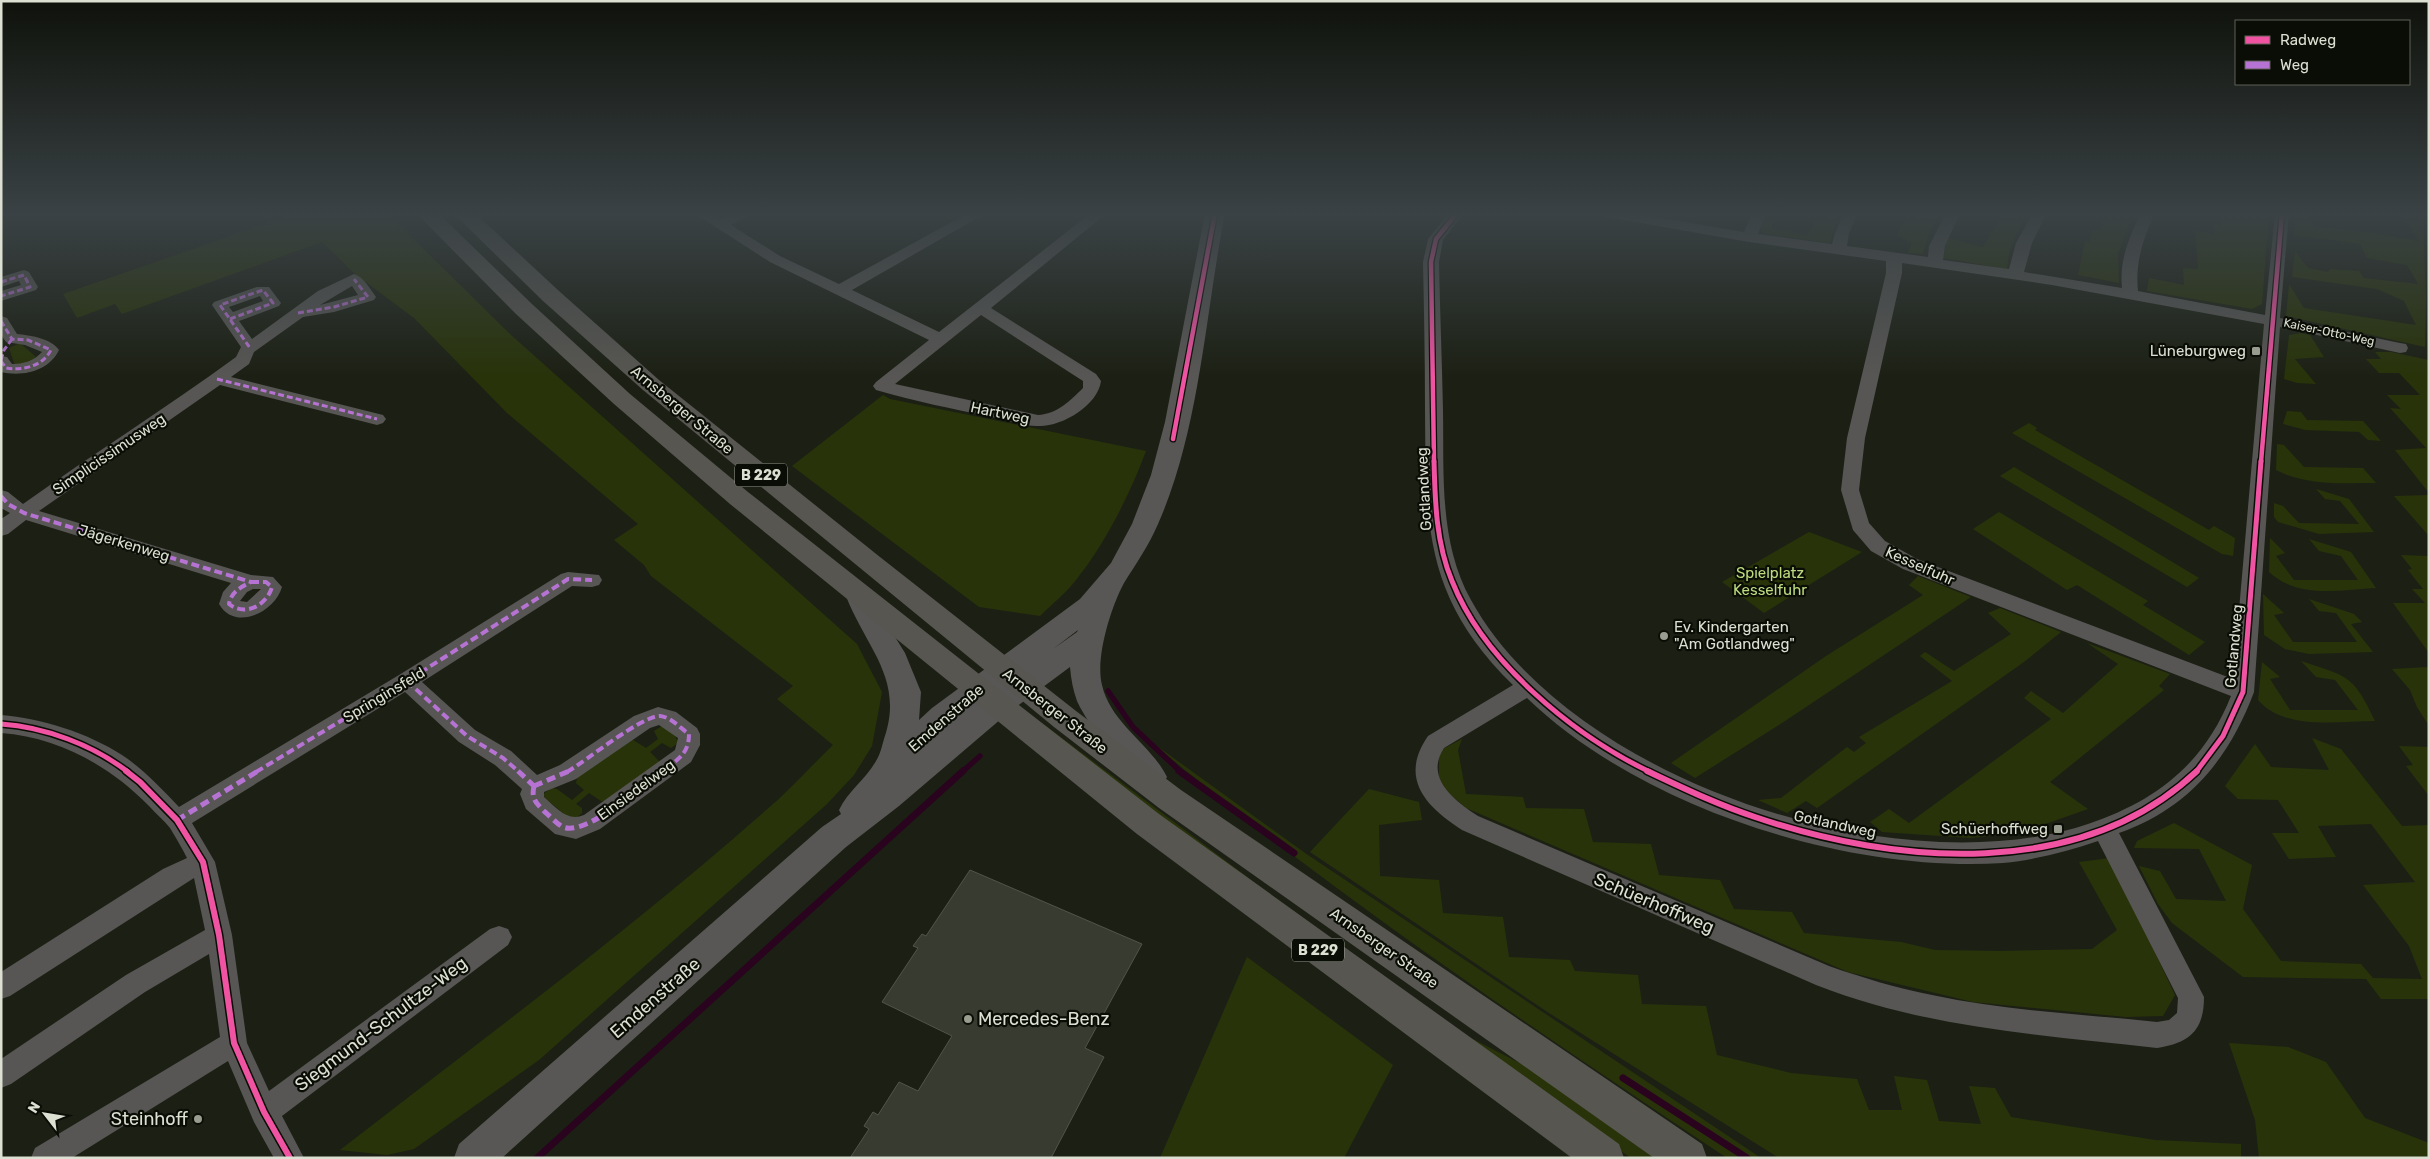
<svg xmlns="http://www.w3.org/2000/svg" width="2430" height="1159" font-family="Rubik,sans-serif">
  <rect width="100%" height="100%" fill="#1c2014"/>
  <path fill="#28330a" d="M297,213H387L510,334L857,644L882,692L872,746L854,775L827,804L539,1060L414,1149L387,1155L340,1150C483,1039 629,931 765,811C789,791 810,767 833,745L777,699L793,686L651,576L644,565L614,540L638,524L507,413L414,318L355,274L322,242L122,314L115,304L77,318L63,294Z
    M1824,213H1840L1830,243L1765,234L1759,227L1764,217L1773,220L1770,228L1808,236L1816,218L1825,220L1827,214Z
    M1919,213H1941L1930,230L1923,254L1908,253L1912,243L1897,235L1906,219L1916,222Z
    M2004,213H2028C2016,232 2009,247 2007,269L1943,258L1948,238L1983,247Z
    M2107,213H2133L2118,254L2119,283L2078,275L2085,241L2090,242L2092,230L2101,231L2103,219H2107Z
    M2221,213H2269L2262,304L2252,309L2147,291L2149,278L2184,285L2183,268L2198,269L2195,231L2215,235L2213,224L2222,226Z
    M2400,213H2423L2426,300L2425,347L2286,316L2289,284L2304,308L2416,325L2404,301L2377,289L2292,277L2295,251L2308,268L2328,272L2330,269L2359,271L2364,278L2418,284L2407,265L2367,258L2360,244L2294,235L2296,215L2309,217L2315,227L2358,231L2419,241L2403,214Z
    M2301,333L2310,335L2324,357L2295,359L2316,384L2297,383L2284,379L2289,335Z
    M20,343L36,357L32,362L17,365L14,363L9,348Z
    M2375,352H2391L2429,360V493L2395,450L2426,448L2390,408L2401,409L2387,395H2420L2399,373H2379L2366,359H2381Z
    M883,395L890,399L1146,451C1130,494 1105,544 1076,580C1066,593 1052,604 1040,616L979,607L792,466Z
    M2287,411L2301,412L2307,420L2363,421L2381,441L2368,440L2359,432L2305,430L2283,424Z
    M2029,423L2037,428L2035,430L2209,530L2214,526L2235,538L2233,556L2222,554L2012,433Z
    M2277,444L2284,445L2304,467L2363,468L2376,483C2342,483 2307,486 2276,470Z
    M2014,467L2199,578L2187,587L2000,476Z
    M2316,489L2349,499L2374,532L2319,534L2278,522L2274,517V503L2283,506L2299,523L2359,524L2340,501L2325,499Z
    M2429,495V536L2394,496Z
    M1999,512L2148,601L2143,605L2205,642L2189,655L2077,585L2067,590L1973,529Z
    M1809,532L1862,552L1764,613L1722,582Z
    M2270,538L2285,553L2276,556L2294,580H2358L2341,556L2319,551L2309,539L2351,552L2376,588C2340,590 2298,599 2269,572Z
    M2401,555L2429,556V653L2393,603H2425L2412,589H2423L2408,570L2412,569Z
    M1918,576L1971,597L1785,721L1695,778L1671,763L1826,656L1923,595L1909,585Z
    M2263,594L2284,613L2274,615L2293,642H2357L2336,613L2319,611L2309,599L2354,614L2362,622L2351,624L2373,652L2309,654L2285,649L2264,635Z
    M2000,608L2061,632L2024,662L1817,808L1806,801L1787,813L1758,800L1781,798L1847,747L1854,752L1866,743L1859,737L1952,681L1920,656L1925,652L1954,671L2011,634L1988,613Z
    M2087,643L2170,674L2159,686L2164,690L2050,782L2088,809L2020,833L1970,838L1882,832L1870,822L1889,809L1909,823L2051,719L2024,698L2031,691L2063,713L2118,664Z
    M2301,661C2348,677 2353,674 2375,721C2338,721 2285,731 2258,700L2262,662L2280,677L2270,679L2290,710H2358L2335,680L2316,677Z
    M2429,667V726L2417,707L2410,690L2392,669Z
    M1042,723L1254,882L1463,1034L1539,1073L1665,1158H1631L1402,997L1037,727Z
    M662,726L674,732L678,743L671,748L662,743L650,752L661,763L612,802L601,801L589,793L576,804L582,808V813L575,819H570L545,798L543,794L552,788L557,789L572,800L584,790L576,783L578,775L627,740H633L646,748L658,739L654,731Z
    M2312,738L2341,749L2402,826L2429,825V999H2381L2366,979L2243,977L2172,923L2158,904L2139,866L2160,871L2176,899L2226,901L2199,849L2134,848L2137,841L2174,823L2252,865L2243,909L2281,961L2361,964L2373,978L2422,979L2409,946L2363,885L2415,882L2371,824L2318,826L2336,857L2289,859L2272,833H2299L2278,800L2238,799L2225,786L2255,744L2271,767L2329,770Z
    M1462,739L1458,750L1466,794L1523,797L1526,808L1584,809L1593,842L1651,844L1659,875L1720,880L1734,909L1792,912L1804,933L1901,942L1935,950L2000,951L2092,949L2117,930L2079,862L2110,858L2175,995L2163,1016L2126,1017L1973,1002L1848,972L1466,808L1439,785V751Z
    M1150,741L1305,853L1761,1158H1727C1530,1026 1332,894 1150,741Z
    M2399,746L2429,747V796L2406,766L2413,765Z
    M1369,789L1419,802L1422,820L1379,825L1380,876L1439,880L1443,913L1503,917L1509,957L1570,960L1575,971L1638,975L1642,1004L1706,1006L1717,1055L1791,1073L1857,1079L1869,1110H1902L1894,1076L1927,1080L1939,1121L1981,1124L1969,1086L1995,1088L2011,1117L2155,1140L2241,1144V1158H1779L1549,1013L1310,852Z
    M1247,957L1393,1065L1344,1158H1160Z
    M2229,1043L2288,1047L2326,1062L2365,1118L2429,1143V1158H2259L2255,1120Z"/>
  <g fill="none" stroke-linecap="round" stroke-linejoin="round">
    <path stroke="#2a031f" stroke-width="5.5" d="M1108,691L1133,727L1181,772
      M962,772L980,756"/>
    <path stroke="#2a031f" stroke-width="7" d="M1179,771L1294,853
      M1623,1078L1747,1158
      M537,1158L963,771"/>
  </g>
  <path fill="#383b30" stroke="#51554a" d="M970,870L1142,944L1085,1048L1104,1057L1051,1158H850L869,1129L864,1126L873,1112L878,1115L899,1082L918,1091L952,1036L882,1002L918,948L913,946L922,934L926,936Z"/>
  <g fill="none" stroke-linecap="round" stroke-linejoin="round">
    <path fill="#575654" fill-rule="evenodd" d="M694,213H712L721,219L733,213H753L731,225L780,256L839,284L968,213H986L852,290L939,332L1091,213H1107L991,308L1096,374L1101,381C1098,405 1063,426 1040,426C1025,427 1007,420 992,417C953,409 914,401 876,390L873,386L876,382L929,340L770,262ZM981,315L1083,381V388C1070,401 1057,414 1038,415L895,384Z
      M1449,213H1464L1443,240L1439,262C1440,312 1442,362 1443,411C1444,475 1439,543 1471,600C1570,780 1898,888 2088,824C2156,801 2204,764 2231,696L1903,569L1871,551L1853,530L1841,490L1847,438L1886,273V261L1749,242L1607,217L1600,213H1632L1744,232L1752,213H1766L1758,234L1832,244L1835,233L1844,213H1858L1849,233L1847,246L1928,257L1929,246L1946,213H1960L1945,246L1943,260L2009,269L2016,243L2033,213H2047L2032,243L2024,272L2122,288C2119,261 2129,237 2141,213H2155C2143,238 2135,263 2138,291L2265,315L2275,213H2289L2280,318L2400,343L2406,344L2408,348L2406,352L2400,353L2280,327L2254,692C2229,759 2188,809 2119,833L2204,997C2204,1031 2189,1043 2157,1048C2041,1035 1926,1028 1816,985L1462,830C1425,806 1399,778 1428,736L1513,685C1424,598 1426,526 1425,410C1425,361 1424,311 1423,262L1428,239ZM1902,263L2052,285L2264,324L2233,679L1917,559L1885,541L1869,523L1859,490L1865,438L1902,273ZM1527,698C1641,808 1846,873 2003,863C2035,860 2068,851 2098,841L2178,998L2177,1013L2169,1020L2157,1022C2083,1014 2006,1011 1932,995C1897,988 1863,978 1829,966L1478,816C1455,801 1424,778 1444,748Z
      M24,270L29,272L38,287L36,290L1,301V291L21,285L19,281L1,287V277Z
      M354,274C364,277 370,289 376,297L374,300L334,312L303,317L254,352L249,364L231,377L383,415L386,419L383,423L377,425L220,385L39,511L251,575L273,577L282,587C275,612 235,632 219,604L223,592L231,583L26,520L8,534L1,536V519L10,513L1,508V490L8,492L23,504C93,454 166,408 236,357L241,347L212,305L214,302L257,287H269L281,303L279,306L239,321L252,339L318,291ZM352,286L358,295L320,305ZM260,296L263,301L233,312L229,307ZM253,589H261L247,602L240,601L247,592Z
      M1,316L7,318L17,334C30,335 52,339 59,350C49,371 23,377 1,372V356L7,357L12,364C23,364 34,361 42,352L25,345L6,342L1,335Z
      M568,572L599,575L602,580L599,585L592,587L572,586L422,682L475,730L511,751L537,775L560,765L634,716L658,707L676,712L697,728L700,734V745L691,762L600,829L576,839L555,834L526,809L520,794L522,789L495,765L459,742L405,692L192,823L215,862L232,935L247,1043L269,1091L490,929L499,926L508,929L512,937L508,945L282,1116L304,1158H274L254,1122L228,1061L72,1158H31L35,1148L220,1037L209,954L145,992L11,1084L1,1088V1059L126,975L205,930L194,878L10,996L1,999V972L163,869L187,858C182,848 176,838 170,828C164,820 155,813 149,806C110,766 58,737 1,733V715C41,718 88,733 122,755C143,769 161,788 179,807L399,675L561,574ZM659,725L678,738L675,750L584,815C567,822 557,808 544,797V792L576,779L650,728Z"/>
    <path fill="#585755" fill-rule="evenodd" d="M1205,213H1225C1205,315 1200,429 1158,524C1149,545 1136,564 1124,583C1111,607 1095,658 1102,685C1111,724 1150,743 1167,777L1162,786C1159,787 1154,790 1151,790C1131,790 1085,719 1077,701C1073,690 1071,679 1070,667L1008,713L899,806L846,847L502,1158H454L459,1144L822,827L841,814L839,810C848,791 866,779 876,761C880,755 882,746 884,739C905,679 866,648 846,596L850,589L860,586L870,589L882,616L905,653L921,692L919,720L932,708L1080,599L1111,563L1132,524L1151,475L1165,422ZM1078,630L1077,632L1053,649Z"/>
    <path fill="#575651" fill-rule="evenodd" d="M416,213H438L532,304L630,394L748,492L988,681L1159,814L1619,1144L1624,1158H1572L1137,834L730,504L614,404L516,314Z
      M453,213H475L559,291L659,380L880,557L1076,711L1181,790L1702,1144L1707,1158H1654L1159,808L1054,727L643,390L543,301Z"/>
    <path stroke="#b673d3" stroke-width="3" stroke-dasharray="6 3" stroke-linecap="butt" d="M1,282L24,275L30,287L1,296
      M298,313L334,307L368,297L354,279
      M230,319L273,303L263,290L220,305L250,348
      M1,321L12,339
      M1,360L4,350L12,339
      M1,361L6,368C23,371 43,366 51,350L28,340L12,339
      M217,379L377,419"/>
    <path stroke="#b673d3" stroke-width="4" stroke-dasharray="8 4" stroke-linecap="butt" d="M1,496L8,504L24,513L251,582
      M251,582H266L272,587C267,605 245,617 229,604C231,592 241,587 251,582Z
      M407,681L467,736L503,758L519,772
      M256,772L407,681L568,579L592,580
      M567,772C586,761 641,716 660,716C671,717 680,728 689,734C689,755 676,761 660,772"/>
    <path stroke="#b673d3" stroke-width="5" stroke-dasharray="9 5" stroke-linecap="butt" d="M518,771L534,786
      M534,786C531,799 536,803 545,812C550,816 557,824 563,827C585,837 644,785 662,771
      M534,786L569,771
      M177,820L258,771"/>
    <defs>
      <path id="cycleway-far2" d="M1173,439L1215,213
        M1434,462L1431,262L1436,239L1457,213
        M2261,462L2282,213"/>
      <path id="cycleway-far1" d="M1434,461C1435,501 1436,543 1452,581C1484,662 1573,735 1650,772
        M1,724C45,727 93,745 128,772
        M2196,772L2223,736L2243,692L2261,461"/>
      <path id="cycleway" d="M126,771L140,782L177,820L203,862L219,935L234,1043L264,1112L290,1158
        M1647,771C1683,788 1718,805 1755,817C1896,865 2081,881 2197,771"/>
    </defs>
    <use href="#cycleway-far2" stroke="#0a0d05" stroke-width="7"/>
    <use href="#cycleway-far1" stroke="#0a0d05" stroke-width="8"/>
    <use href="#cycleway" stroke="#0a0d05" stroke-width="9"/>
    <use href="#cycleway-far2" stroke="#f153a3" stroke-width="4.5"/>
    <use href="#cycleway-far1" stroke="#f153a3" stroke-width="5"/>
    <use href="#cycleway" stroke="#f153a3" stroke-width="6"/>
  </g>
  <linearGradient id="sky" x2="0" y2="1"><stop stop-color="#0f120b"/><stop offset="0.57" stop-color="#3a4245"/><stop offset="1" stop-color="#3a4245" stop-opacity="0"/></linearGradient>
  <rect width="2430" height="376" fill="url(#sky)"/>
  <g fill="#989d90" stroke="#0a0d05" stroke-width="2">
    <rect x="2251" y="346" width="10" height="10" rx="2.5"/>
    <circle cx="1664" cy="636" r="5"/>
    <rect x="2053" y="824" width="10" height="10" rx="2.5"/>
    <circle cx="968" cy="1019" r="5"/>
    <circle cx="198" cy="1119" r="5"/>
  </g>
  <g text-anchor="middle" stroke-width="4.5" stroke-linejoin="round" paint-order="stroke">
    <g font-size="12" fill="#dbe0d2" stroke="#0a0d05">
      <text transform="translate(2329 332) rotate(12)" y="4">Kaiser-Otto-Weg</text>
    </g>
    <g fill="#0a0d05" stroke="#9ca194" stroke-width="1">
      <rect x="735" y="463.5" width="52" height="23" rx="4"/>
      <rect x="1292" y="938.5" width="52" height="23" rx="4"/>
    </g>
    <g font-size="14" font-weight="bold" fill="#dbe0d2">
      <text x="761" y="480">B 229</text>
      <text x="1318" y="955">B 229</text>
    </g>
    <g font-size="15" fill="#dbe0d2" stroke="#0a0d05" text-anchor="end">
      <text x="2246" y="356">Lüneburgweg</text>
      <text x="1674" y="632" text-anchor="start">Ev. Kindergarten<tspan x="1674" dy="17">"Am Gotlandweg"</tspan></text>
      <text x="2048" y="834">Schüerhoffweg</text>
    </g>
    <g font-size="15" fill="#dbe0d2" stroke="#0a0d05">
      <text transform="translate(682 410) rotate(40)" y="5">Arnsberger Straße</text>
      <text transform="translate(1000 413) rotate(12)" y="5">Hartweg</text>
      <text transform="translate(109 454) rotate(-34)" y="5">Simplicissimusweg</text>
      <text transform="translate(1424 489) rotate(-93)" y="5">Gotlandweg</text>
      <text transform="translate(124 543) rotate(17)" y="5">Jägerkenweg</text>
      <text transform="translate(1920 566) rotate(24)" y="5">Kesselfuhr</text>
      <text transform="translate(2234 646) rotate(-85)" y="5">Gotlandweg</text>
      <text transform="translate(384 695) rotate(-31)" y="5">Springinsfeld</text>
      <text transform="translate(1055 711) rotate(38)" y="5">Arnsberger Straße</text>
      <text transform="translate(946 718) rotate(-41)" y="5">Emdenstraße</text>
      <text transform="translate(636 790) rotate(-36)" y="5">Einsiedelweg</text>
      <text transform="translate(1835 824) rotate(12)" y="5">Gotlandweg</text>
      <text transform="translate(1384 948) rotate(35)" y="5">Arnsberger Straße</text>
    </g>
    <g font-size="15" fill="#bddb7e" stroke="#0a0d05">
      <text x="1770" y="578">Spielplatz<tspan x="1770" dy="17">Kesselfuhr</tspan></text>
    </g>
    <g font-size="18" fill="#dbe0d2" stroke="#0a0d05">
      <text transform="translate(1654 903) rotate(23)" y="6">Schüerhoffweg</text>
      <text transform="translate(655 998) rotate(-41)" y="6">Emdenstraße</text>
      <text transform="translate(381 1024) rotate(-37)" y="6">Siegmund-Schultze-Weg</text>
    </g>
    <g font-size="18" fill="#dbe0d2" stroke="#0a0d05" text-anchor="start">
      <text x="978" y="1025">Mercedes-Benz</text>
      <text x="188" y="1125" text-anchor="end">Steinhoff</text>
    </g>
  </g>
  <rect width="2430" height="1159" fill="none" stroke="#dbe0d2" stroke-width="5"/>
  <rect x="2235" y="20" width="175" height="65" fill="#0a0d05" stroke="#5e6157"/>
  <rect x="2245" y="36" width="25" height="8" fill="#f153a3" stroke="#5e6157"/>
  <text x="2280" y="45" font-size="15" fill="#dbe0d2">Radweg</text>
  <rect x="2245" y="61" width="25" height="8" fill="#b673d3" stroke="#5e6157"/>
  <text x="2280" y="70" font-size="15" fill="#dbe0d2">Weg</text>
  <g transform="translate(45 1114) rotate(301)" stroke="#0a0d05" stroke-width="4" paint-order="stroke">
  <path d="M0-4L9 19L0 12L-9 19Z" fill="#dbe0d2"/>
  <text y="-8" font-size="14" font-weight="bold" text-anchor="middle" fill="#dbe0d2">N</text>
  </g>
</svg>
